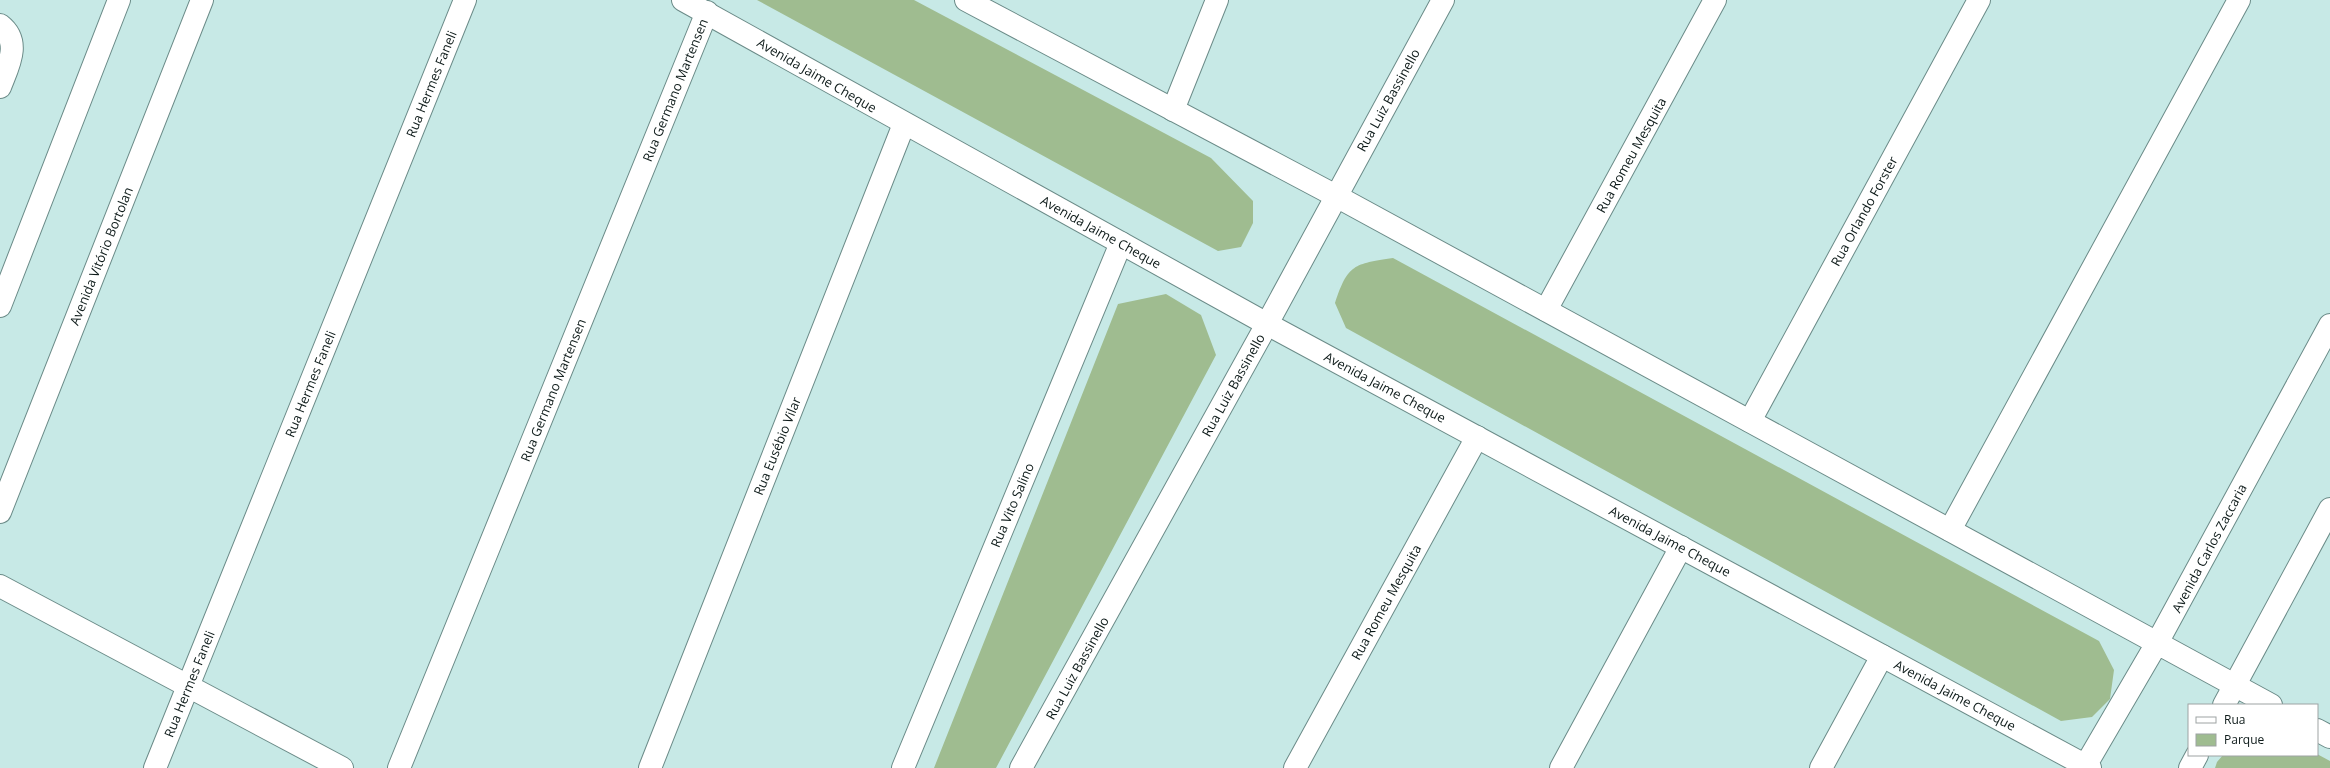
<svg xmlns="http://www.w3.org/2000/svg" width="2330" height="768" font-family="'Open Sans',sans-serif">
  <rect width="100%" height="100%" fill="#c7e9e6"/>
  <path fill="#9fbc90" d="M757,0H914L1211,158L1253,201V223L1241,247L1218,251Z
    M1393,258L2099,641L2114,670L2110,699L2092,717L2061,721L1346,328L1335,303C1348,264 1354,264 1393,258Z
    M1166,294L1201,315L1216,355L996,768H934L1118,304Z
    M2317,754L2330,761V768H2215L2217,762L2223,755Z"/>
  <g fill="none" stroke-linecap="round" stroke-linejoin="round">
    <defs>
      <path id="lane" d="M0,25C22,42 8,66 0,87"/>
      <path id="street" d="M1173,110L1217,0
        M1546,310L1715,0
        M1750,421L1979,0
        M1950,530L2239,0
        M0,586L342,768
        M155,768L465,0
        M399,768L707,12
        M650,768L904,124
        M903,768L1121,243
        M1021,768L1267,324L1443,0
        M1295,768L1477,437
        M1561,768L1681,547
        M1821,768L1882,656"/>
      <path id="secondary" d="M683,0L1267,324L2090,768
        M966,0L1336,196L2271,705
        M0,306L119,0
        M0,512L202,0
        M2224,705L2330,509
        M2317,730L2330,737
        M2084,768L2157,643L2330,325
        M2190,768L2197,755"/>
    </defs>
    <use href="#lane" stroke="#6b8b88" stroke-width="24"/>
    <use href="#street" stroke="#6b8b88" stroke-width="24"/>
    <use href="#secondary" stroke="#6b8b88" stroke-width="24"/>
    <use href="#lane" stroke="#fff" stroke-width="22"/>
    <use href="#street" stroke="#fff" stroke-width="22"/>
    <use href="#secondary" stroke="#fff" stroke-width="22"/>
  </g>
  <g text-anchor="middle" stroke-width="3" stroke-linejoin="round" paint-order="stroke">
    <g font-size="13" fill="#0d1a19" stroke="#fff">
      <text transform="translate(817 75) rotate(30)" y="5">Avenida Jaime Cheque</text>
      <text transform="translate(431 84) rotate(-68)" y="5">Rua Hermes Faneli</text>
      <text transform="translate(675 90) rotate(-68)" y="5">Rua Germano Martensen</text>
      <text transform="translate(1388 100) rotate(-61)" y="5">Rua Luiz Bassinello</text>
      <text transform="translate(1631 155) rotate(-61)" y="5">Rua Romeu Mesquita</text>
      <text transform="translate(1864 211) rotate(-61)" y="5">Rua Orlando Forster</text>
      <text transform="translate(1101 232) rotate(29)" y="5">Avenida Jaime Cheque</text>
      <text transform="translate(101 256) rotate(-68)" y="5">Avenida Vitório Bortolan</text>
      <text transform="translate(310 384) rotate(-68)" y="5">Rua Hermes Faneli</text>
      <text transform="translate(1233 385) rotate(-61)" y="5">Rua Luiz Bassinello</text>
      <text transform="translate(1385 387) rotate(28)" y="5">Avenida Jaime Cheque</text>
      <text transform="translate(553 390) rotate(-68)" y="5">Rua Germano Martensen</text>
      <text transform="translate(777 446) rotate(-68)" y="5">Rua Eusébio Vilar</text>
      <text transform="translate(1012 505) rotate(-67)" y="5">Rua Vito Salino</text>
      <text transform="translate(1670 541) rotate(28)" y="5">Avenida Jaime Cheque</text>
      <text transform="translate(2209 548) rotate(-62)" y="5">Avenida Carlos Zaccaria</text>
      <text transform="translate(1386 602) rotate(-61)" y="5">Rua Romeu Mesquita</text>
      <text transform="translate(1077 668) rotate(-61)" y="5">Rua Luiz Bassinello</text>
      <text transform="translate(189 684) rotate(-68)" y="5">Rua Hermes Faneli</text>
      <text transform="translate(1955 695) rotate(28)" y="5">Avenida Jaime Cheque</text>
    </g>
  </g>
  <rect x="2188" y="704" width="130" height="52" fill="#ffffff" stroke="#9ea3a3"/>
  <rect x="2196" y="717" width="20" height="6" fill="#ffffff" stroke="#9ea3a3"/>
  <text x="2224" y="724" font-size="12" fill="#0d1a19">Rua</text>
  <rect x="2196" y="734" width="20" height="12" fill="#9fbc90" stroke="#9ea3a3"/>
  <text x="2224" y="744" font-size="12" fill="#0d1a19">Parque</text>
</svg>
